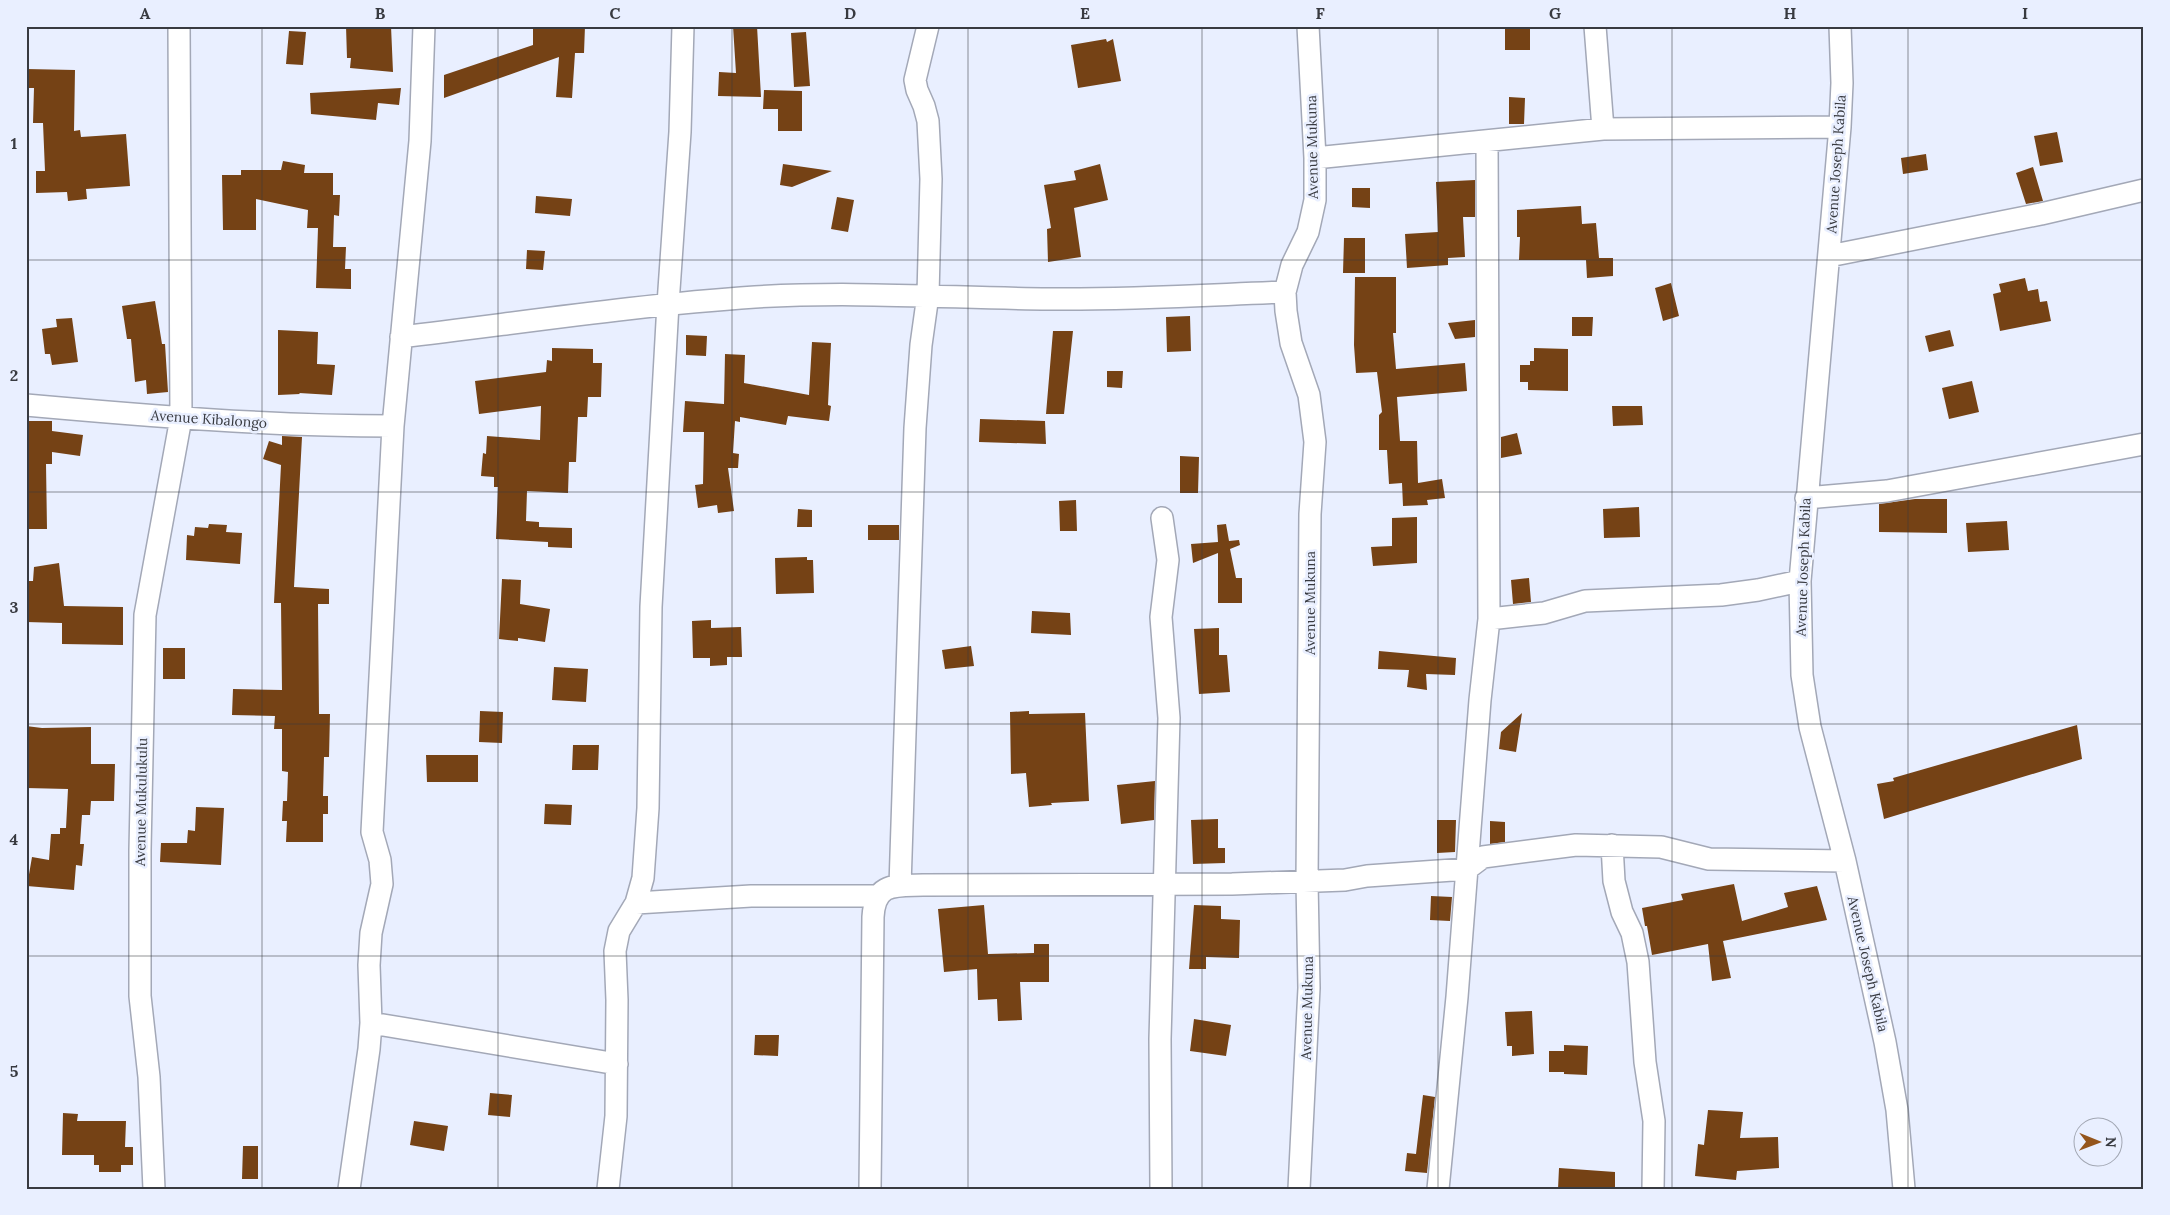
<svg xmlns="http://www.w3.org/2000/svg" width="2170" height="1215" font-family="Lora,serif">
  <rect width="100%" height="100%" fill="#e9efff"/>
  <path fill="#754215" d="M346,26H391L393,72L350,68L351,58H347Z
    M533,26H585L584,53H575L572,98L556,97L559,57L444,98V75L533,45Z
    M733,26H757L761,97L718,96L719,72L736,73Z
    M1505,26H1530V50H1505Z
    M289,31L306,32L303,65L286,64Z
    M806,32L810,86L794,87L791,33Z
    M1106,39L1107,42L1113,39L1121,81L1078,88L1071,45Z
    M26,69L75,70L74,131L80,130L81,137L126,134L130,186L86,189L87,199L68,201L67,192L36,193V171H45L43,123H33L34,88H26Z
    M401,88L399,105L378,103L376,120L311,114L310,93Z
    M764,90L802,91V131H778V109H763Z
    M1509,97L1525,98L1524,124H1509Z
    M2057,132L2063,162L2040,166L2034,136Z
    M1926,154L1928,170L1903,174L1901,158Z
    M283,161L305,165L304,173H333V195H340L339,216L334,215L333,247H346L345,269H351V289L316,288L318,228H307L308,210L256,199V230H223L222,175H241V170H281Z
    M783,164L832,171L792,187L780,185Z
    M1100,164L1108,200L1074,208L1081,257L1048,262L1047,229L1051,228L1044,185L1076,180L1074,171Z
    M2033,167L2043,201L2026,204L2016,173Z
    M1475,180V217H1463L1465,257L1448,258V265L1407,268L1405,234L1438,232L1436,182Z
    M1352,188H1370V208L1352,207Z
    M536,196L572,199L570,216L535,213Z
    M837,197L854,200L848,232L831,229Z
    M1581,206L1582,224L1596,223L1599,258H1613V276L1587,278L1586,260H1519L1520,237H1517V210Z
    M1344,238H1365V273H1343Z
    M527,250L545,251L543,270L526,269Z
    M1355,277H1396V333H1393L1396,369L1465,363L1467,391L1397,397L1400,441H1417L1418,483L1442,479L1445,498L1427,500L1428,505L1403,506L1402,483L1389,484L1387,450H1379V415L1382,412L1377,372L1356,373L1354,345Z
    M2025,278L2028,291L2038,289L2040,302L2047,301L2051,321L2000,331L1993,294L2001,292L1999,284Z
    M1671,283L1679,316L1663,321L1655,288Z
    M155,301L162,344H165L168,392L147,394L146,380L135,382L131,339H127L122,306Z
    M1190,316L1191,351L1167,352L1166,317Z
    M1572,317H1593L1592,336H1572Z
    M72,318L78,362L52,365L50,354H45L42,329L57,327L56,319Z
    M1475,320V337L1455,339L1448,323Z
    M278,330L318,332L317,364L335,365L332,395L299,393L300,394L278,395Z
    M1950,330L1954,346L1929,352L1925,336Z
    M1053,331H1073L1064,414H1046Z
    M686,335L707,336L706,356L686,355Z
    M812,342L831,343L828,405L831,406L829,421L788,416L786,425L740,417V422L735,421L733,453L739,454L738,468H728L734,511L718,513L717,505L698,508L695,485L703,484L704,432H683L685,401L724,404L725,354L745,355L744,383L809,395Z
    M552,348L593,349V363H602L601,397H588L587,417H578L576,462H569L568,493L527,491L526,521L539,522V527L572,528V548L548,547V542L496,539L498,487H494V477L481,476L483,453L486,454L487,436L540,440L541,406L479,414L475,381L546,372L547,360L552,361Z
    M1534,348L1568,349V391L1528,390V382H1520V365H1530V361H1534Z
    M1107,371H1123L1122,388L1107,387Z
    M1972,381L1979,412L1949,419L1942,388Z
    M1612,406H1642L1643,425L1613,426Z
    M980,419L1045,421L1046,444L979,442Z
    M26,421H52V431L83,435L80,456L52,452V464H46L47,529H26Z
    M1517,433L1522,454L1501,458V437Z
    M282,436L302,437L294,587L329,589V604H318L319,714H330L329,757H324L323,796H328V814H323V842H286L287,821H282L283,801H287L288,772L282,771V729H274L275,716L232,715L233,689L282,690L281,603H274L281,465L263,459L269,441L282,445Z
    M1180,456L1199,457L1198,493H1180Z
    M1915,499H1947V533L1879,532V504Z
    M1076,500L1077,531H1060L1059,501Z
    M1639,507L1640,537L1604,538L1603,509Z
    M798,509L812,510V527H797Z
    M1417,517V563L1373,566L1371,547L1392,546V518Z
    M2007,521L2009,550L1968,552L1966,523Z
    M209,524L227,525L226,532L242,533L240,564L186,560L187,535L194,536L195,527L208,528Z
    M1226,524L1229,541L1239,540L1240,545L1230,549L1236,578H1242V603H1218V553L1193,563L1191,544L1218,542L1217,525Z
    M868,525H899V540H868Z
    M807,557V560H813L814,593L776,594L775,558Z
    M59,563L64,606L123,607V645L62,644V623L26,622V581H33L34,567Z
    M1529,578L1531,602L1513,604L1511,580Z
    M502,579L521,580L520,604L550,609L545,642L518,638V641L499,639Z
    M1032,611L1070,613L1071,635L1031,633Z
    M711,620V628L741,627L742,657H727V665L710,666V658H693L692,621Z
    M1219,628V655H1227L1230,692L1199,694L1194,629Z
    M971,646L974,666L945,669L942,650Z
    M163,648H185V679H163Z
    M1379,651L1456,658L1455,675L1426,674L1427,690L1407,687L1409,670L1378,669Z
    M554,667L588,669L586,702L552,700Z
    M480,711L503,712L502,743L479,742Z
    M1029,711V714L1085,713L1089,801L1051,803L1052,805L1029,807L1026,773L1011,774L1010,712Z
    M1522,713L1516,752L1499,749L1501,732Z
    M2077,725L2082,759L1884,819L1877,784L1894,781L1893,778Z
    M26,726L42,728L91,727V764H115L114,801H91L90,815H82L80,844H84L82,866L76,865L74,890L27,886L32,857L49,860L51,834H60V828H66L68,789L26,788Z
    M573,745H599L598,770H572Z
    M426,755H478V782H427Z
    M1155,781L1154,820L1121,824L1117,785Z
    M545,804L572,805L571,825L544,824Z
    M196,807L224,808L221,865L160,862L161,843H187L188,830L195,831Z
    M1218,819V848H1225V863L1193,864L1191,820Z
    M1437,820H1456L1455,852L1437,853Z
    M1490,821L1505,822V842L1490,844Z
    M1734,884L1742,921L1788,907L1784,893L1817,886L1827,920L1723,941L1731,978L1712,981L1708,944L1652,955L1647,926H1645L1642,908L1683,900L1681,894Z
    M1431,896L1452,897L1450,921L1430,920Z
    M984,905L988,954L1034,953V944H1049V982H1020L1022,1020L998,1021L997,999L978,1000L977,969L944,972L938,909Z
    M1194,905L1221,906V919L1240,920L1239,958L1206,957V969H1189Z
    M1532,1011L1534,1054L1512,1056V1046H1507L1505,1012Z
    M1194,1019L1231,1025L1226,1056L1190,1051Z
    M755,1035H779L778,1056L754,1055Z
    M1564,1045L1588,1046L1587,1075L1564,1074V1072H1549V1051H1564Z
    M490,1093L512,1095L510,1117L488,1115Z
    M1423,1095L1435,1097L1427,1173L1405,1171L1407,1153L1416,1154Z
    M1708,1110L1743,1112L1740,1138L1778,1137L1779,1168L1737,1171L1736,1180L1695,1176L1698,1144L1704,1145Z
    M63,1113L78,1114L77,1121H126L125,1147H133V1165H121V1172H99V1165H94V1155H62Z
    M414,1121L448,1126L444,1151L410,1145Z
    M243,1146H258V1179H242Z
    M1559,1168L1615,1172V1189H1558Z"/>
  <g fill="none" stroke-linecap="round" stroke-linejoin="round">
    <defs>
      <path id="minor" d="M1595,26L1603,129
        M1840,26L1842,83L1840,127L1800,581L1802,675L1810,727L1845,861L1885,1042L1897,1110L1904,1189
        M1487,141L1489,619
        M1315,158L1603,129L1840,127
        M1829,256L2041,214L2144,190
        M401,337C519,323 637,305 755,297C853,291 951,298 1049,299C1128,300 1207,295 1285,292
        M26,405C149,416 270,426 393,426
        M1806,498L1887,491L2144,444
        M1612,845L1614,881L1622,912L1632,933L1638,962L1645,1062L1654,1121L1653,1189
        M900,886L915,428L921,345L928,295L931,179L928,121L924,106L917,90L915,80L928,26
        M636,903L751,896H877
        M371,1023L617,1064
        M154,1189L149,1077L140,996V850L145,615L181,418L179,26
        M349,1189L369,1049L371,1023L369,965L371,933L382,884L380,860L372,832L393,426L420,141L424,26
        M608,1189L616,1116L617,1000L615,951L619,931L636,903L643,878L648,808L651,607L668,304L680,132L683,26
        M870,1189L873,917C875,882 895,886 923,885L1232,884L1345,880L1367,876L1467,869L1483,857L1576,845L1661,847L1709,859L1845,861
        M1161,1189L1160,1039L1169,718L1161,617L1168,560L1162,518
        M1299,1189L1309,988L1307,881L1310,514L1315,442L1309,395L1291,343L1286,311L1285,292L1292,265L1308,232L1315,200V158L1308,26
        M1438,1189L1457,997L1480,700L1489,619L1544,613L1585,601L1721,595L1758,590L1800,581"/>
    </defs>
    <use href="#minor" stroke="#a3a8b7" stroke-width="24"/>
    <use href="#minor" stroke="#fff" stroke-width="21"/>
  </g>
  <path fill="none" stroke="#383a40" stroke-width="1" stroke-opacity="0.55" d="M262,26V1189M498,26V1189M732,26V1189M968,26V1189M1202,26V1189M1438,26V1189M1672,26V1189M1908,26V1189M26,260H2144M26,492H2144M26,724H2144M26,956H2144"/>
  <g text-anchor="middle" stroke-width="5" stroke-linejoin="round" paint-order="stroke">
    <g font-size="14" fill="#383a40" stroke="#e9efff">
      <text transform="translate(1312 147) rotate(-91)" y="5">Avenue Mukuna</text>
      <text transform="translate(1836 164) rotate(-86)" y="5">Avenue Joseph Kabila</text>
      <text transform="translate(209 419) rotate(4)" y="5">Avenue Kibalongo</text>
      <text transform="translate(1803 567) rotate(-88)" y="5">Avenue Joseph Kabila</text>
      <text transform="translate(1310 603) rotate(-90)" y="5">Avenue Mukuna</text>
      <text transform="translate(141 802) rotate(-89)" y="5">Avenue Mukulukulu</text>
      <text transform="translate(1868 964) rotate(77)" y="5">Avenue Joseph Kabila</text>
      <text transform="translate(1307 1008) rotate(-89)" y="5">Avenue Mukuna</text>
    </g>
  </g>
  <rect width="2170" height="1215" fill="none" stroke="#e9efff" stroke-width="55"/>
  <g transform="translate(2098 1142) rotate(91)"><circle r="24" fill="#e9efff" stroke="#a2a7b3"/>
  <path d="M0-4L9 19L0 12L-9 19Z" fill="#94551c"/>
  <text y="-8" font-size="14" font-weight="bold" text-anchor="middle" fill="#383a40">N</text>
  </g>
  <rect x="28" y="28" width="2114" height="1160" fill="none" stroke="#383a40" stroke-width="2"/>
  <g font-size="16" text-anchor="middle" font-weight="bold" fill="#383a40">
    <text x="145" y="19">A</text>
    <text x="380" y="19">B</text>
    <text x="615" y="19">C</text>
    <text x="850" y="19">D</text>
    <text x="1085" y="19">E</text>
    <text x="1320" y="19">F</text>
    <text x="1555" y="19">G</text>
    <text x="1790" y="19">H</text>
    <text x="2025" y="19">I</text>
    <text x="14" y="149">1</text>
    <text x="14" y="381">2</text>
    <text x="14" y="613">3</text>
    <text x="14" y="845">4</text>
    <text x="14" y="1077">5</text>
  </g>
</svg>
